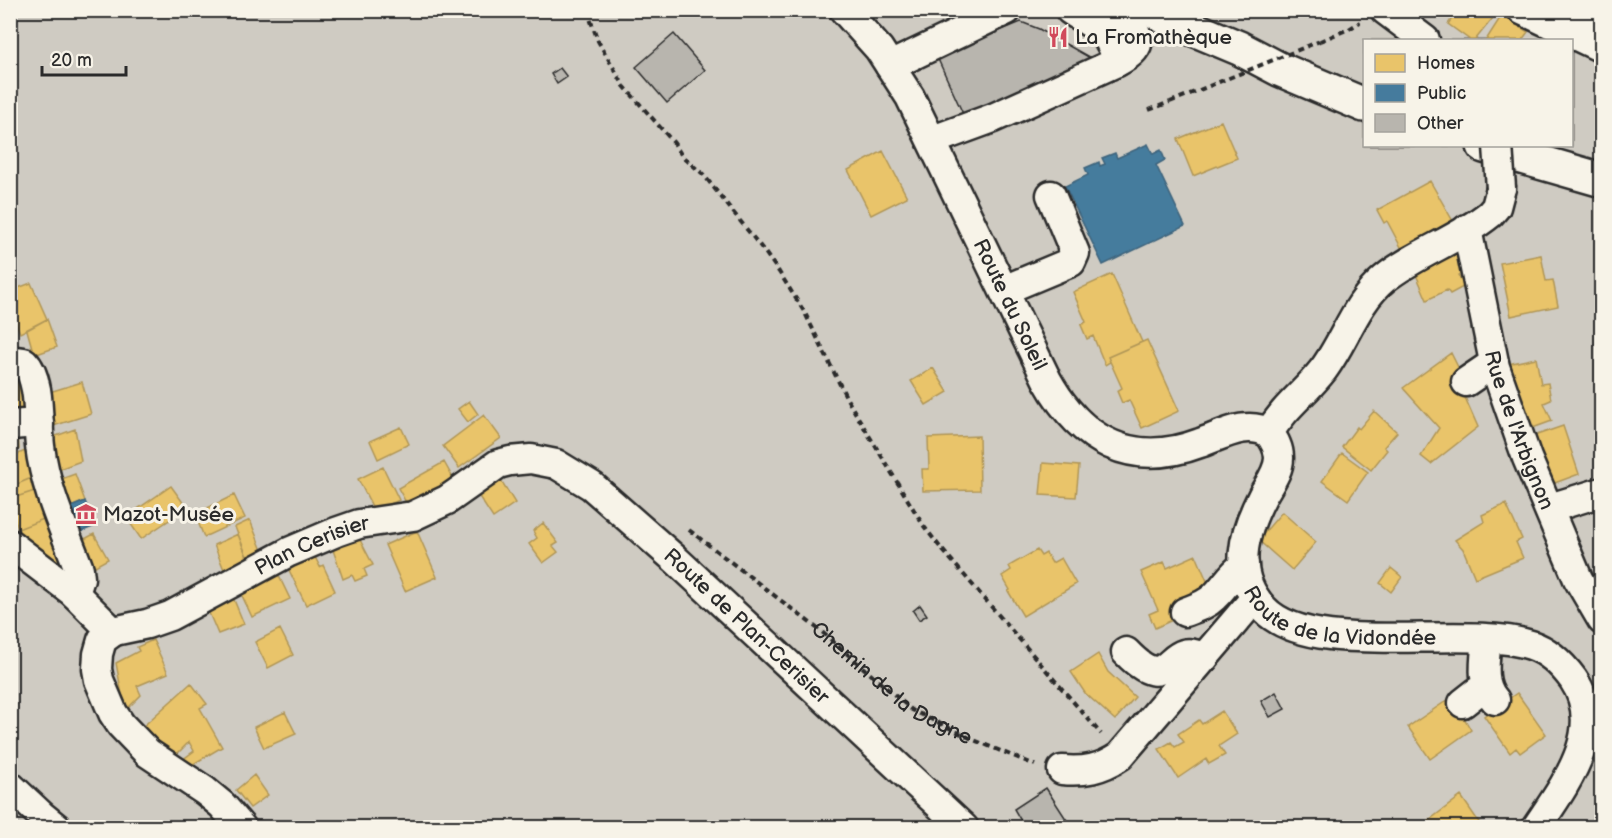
<svg xmlns="http://www.w3.org/2000/svg" width="1612" height="838" font-family="'Balsamiq Sans',sans-serif">
  <rect width="100%" height="100%" fill="#efebe0"/>
  <filter id="ink" filterUnits="userSpaceOnUse"><feTurbulence type="fractalNoise" baseFrequency=".0167" numOctaves="2"/><feDisplacementMap in="SourceGraphic" scale="12" xChannelSelector="R" yChannelSelector="G"/><feConvolveMatrix kernelMatrix="1 2 1 2 8 2 1 2 1" color-interpolation-filters="sRGB"/></filter>
  <g filter="url(#ink)">
    <path fill="#cfcbc2" stroke="#7d7b76" stroke-width="1.5" fill-rule="evenodd" d="M10,11H1601V827H11ZM1364,40H1572V146H1364Z"/>
    <path fill="#e9c46a" stroke="#b09657" stroke-width="1.5" d="M1458,10H1494L1497,13L1475,40H1470L1448,24Z
      M1502,15L1528,32L1522,40H1486Z
      M1221,121L1237,158L1193,176L1178,139Z
      M883,151L907,197L871,215L848,170Z
      M1430,181L1454,223L1403,251L1387,221L1384,223L1377,210Z
      M1462,248L1465,272L1458,275L1465,286L1450,294L1447,290L1427,300L1414,270Z
      M1541,255L1546,281L1553,280L1558,306L1511,316L1500,263Z
      M1112,274L1142,342L1108,357L1110,362L1105,365L1093,336L1087,339L1081,325L1086,322L1073,292Z
      M31,283L47,319L20,333L10,308V291Z
      M47,319L57,347L34,355L27,330Z
      M1147,340L1179,411L1142,428L1129,400L1122,403L1117,391L1122,388L1108,357Z
      M1451,353L1461,373L1456,377L1478,427L1431,464L1421,456L1439,428L1403,388Z
      M1536,358L1541,384L1548,383L1551,400L1544,403L1552,421L1527,430L1503,365Z
      M22,365L32,405L10,419V366Z
      M933,368L948,392L926,405L911,381Z
      M82,382L91,414L50,427L43,394Z
      M469,401L478,414L468,422L458,409Z
      M1374,411L1397,432L1384,447L1387,450L1371,470L1342,447L1357,427L1359,429Z
      M484,415L501,438L459,468L443,446Z
      M17,426L19,449L10,450V427Z
      M1563,426L1579,474L1552,484L1534,436Z
      M401,427L409,444L378,459L370,441Z
      M75,429L81,461L51,472L45,440Z
      M979,436L980,490L923,491L922,469H929L928,438Z
      M31,448L41,474L10,487V458Z
      M1342,453L1368,472L1348,500L1322,481Z
      M444,462L454,480L408,506L398,488Z
      M1043,463L1079,466L1076,497L1040,495Z
      M383,467L399,500L375,512L358,479Z
      M41,474L47,487L10,499V487Z
      M75,474L85,501L64,510L53,482Z
      M499,477L515,503L493,518L476,492Z
      M171,486L187,508L141,539L126,517Z
      M47,487L51,516L18,529L14,516L10,517V499Z
      M234,495L245,518L204,537L198,522L201,521L197,513Z
      M1506,504L1522,539L1516,542L1523,558L1475,578L1463,549L1455,540L1484,522L1482,515Z
      M1282,512L1316,542L1292,570L1258,540Z
      M51,516L69,559L61,566L21,538L18,529Z
      M250,520L265,558L250,565L235,527Z
      M543,523L558,543L553,546L558,552L543,563L529,544L537,538L533,531Z
      M417,531L437,577L405,591L385,545Z
      M94,534L108,559L88,570L75,544Z
      M238,534L249,561L225,572L214,545Z
      M359,538L373,565L364,569L367,576L355,581L352,575L343,579L332,547Z
      M1037,550L1041,556L1046,553L1052,563L1061,558L1076,584L1023,616L1008,591L1010,590L1002,576L1011,570L1009,566Z
      M314,555L320,567L323,565L335,591L306,605L288,568Z
      M1196,555L1210,588L1179,617L1155,628L1149,614L1158,610L1141,572L1164,562L1167,568Z
      M1391,568L1402,577L1391,592L1380,583Z
      M277,572L290,599L252,617L239,589Z
      M232,595L244,624L218,634L206,606Z
      M280,629L293,655L268,668L255,642Z
      M153,640L168,673L137,686L141,695L128,708L122,695L116,663L139,651L137,647Z
      M1098,654L1108,672L1135,697L1115,720L1085,693L1071,672Z
      M191,683L207,704L200,708L222,747L190,766L182,760L194,751L189,742L172,759L138,731Z
      M1517,693L1546,734L1520,753L1516,748L1510,753L1484,716Z
      M1452,697L1471,730L1430,759L1408,727Z
      M1222,711L1237,734L1219,746L1225,755L1209,764L1206,759L1178,778L1159,749L1171,742L1175,747L1184,742L1178,734L1199,720L1202,724Z
      M285,712L296,734L264,748L254,727Z
      M254,775L268,795L250,808L236,790Z
      M1461,796L1483,828H1433L1428,821Z"/>
    <path fill="#457b9d" stroke="#3d637b" stroke-width="1.5" d="M1148,144L1153,154L1161,150L1165,160L1156,165L1185,226L1103,265L1065,186L1088,175L1085,168L1099,162L1100,166L1105,164L1102,158L1115,153L1117,158Z
      M85,501L95,526L73,535L64,510Z"/>
    <path fill="#b8b5ae" stroke="#2b2b2b" stroke-width="1.5" d="M1021,22L1039,29L1094,60L964,116L937,57Z
      M674,34L705,70L667,103L636,67Z
      M560,68L567,77L557,84L551,74Z
      M920,605L927,615L919,620L913,611Z
      M1276,692L1285,709L1270,717L1261,701Z
      M1046,788L1072,828H1025L1014,809Z"/>
    <g fill="none" stroke-linecap="round" stroke-linejoin="round">
      <defs>
        <g id="minor">
          <path id="s2" d="M844,10L879,49L910,97L1047,380C1081,441 1131,469 1200,443C1223,435 1246,420 1269,433"/>
          <path d="M1111,10C1137,27 1152,44 1117,62"/>
          <path d="M1385,10L1425,40"/>
          <path d="M1522,10L1602,48"/>
          <path d="M1576,10L1602,22"/>
          <path d="M890,66L1007,10"/>
          <path d="M933,140L993,118L1117,62C1111,31 1095,27 1070,10"/>
          <path id="s3" d="M1501,188L1496,207L1490,214C1458,240 1416,253 1384,279C1355,303 1345,341 1323,370C1305,393 1284,407 1269,433C1275,441 1279,448 1279,458C1279,471 1269,484 1263,495C1243,533 1231,574 1264,609C1312,660 1464,623 1531,645C1549,651 1562,664 1573,679C1608,730 1564,786 1536,828"/>
          <path id="s4" d="M1467,229L1495,367L1527,458L1578,579L1602,620"/>
          <path d="M1004,290L1071,262L1075,253L1051,195"/>
          <path d="M10,360L24,362C42,380 37,423 40,446C45,488 64,529 79,569L80,578L75,594"/>
          <path d="M1466,382L1494,363"/>
          <path d="M10,425L39,423"/>
          <path d="M1550,508L1602,492"/>
          <path d="M10,544L74,593L113,632"/>
          <path d="M1185,612C1195,608 1206,605 1214,597C1226,586 1229,576 1244,565"/>
          <path d="M1487,639C1485,660 1480,684 1495,700"/>
          <path d="M1126,652C1173,701 1165,636 1204,658"/>
          <path d="M1463,703L1477,692L1487,689"/>
          <path d="M1062,770C1084,772 1101,769 1120,756L1255,598"/>
          <path d="M10,786L41,815L57,828"/>
          <path id="s5" d="M242,828L222,805L205,791L148,753L121,725L113,713L99,680L97,669L98,654L102,640L114,631L147,624L170,616L289,552L336,532L359,524L413,516L447,500L498,464L510,461L531,459L556,464L592,486L675,559L964,828"/>
        </g>
        <path id="major" d="M1153,10L1165,17L1239,48L1279,69L1364,105
          M1484,146L1602,180"/>
      </defs>
      <use href="#minor" stroke="#2b2b2b" stroke-width="33"/>
      <use href="#major" stroke="#2b2b2b" stroke-width="38"/>
      <g stroke="#2b2b2b" stroke-width="4" stroke-dasharray="6 4.5" stroke-linecap="butt">
        <path d="M587,10L598,41L624,86L674,143L682,156L703,174L764,251L779,272L805,313L847,399L923,525L940,547L1101,734"/>
        <path d="M1320,41L1349,29L1360,22"/>
        <path d="M1149,110L1170,102"/>
        <path id="s1" d="M689,530L822,632L912,710L974,740L1035,765"/>
      </g>
      <use href="#minor" stroke="#f7f3e8" stroke-width="28"/>
      <use href="#major" stroke="#f7f3e8" stroke-width="33"/>
      <defs>
        <path id="minor-bridge" d="M1498,146L1501,188"/>
      </defs>
      <use href="#minor-bridge" stroke="#2b2b2b" stroke-width="33" stroke-linecap="butt"/>
      <path stroke="#2b2b2b" stroke-width="4" stroke-dasharray="6 4.5" stroke-linecap="butt" d="M1170,102L1320,41"/>
      <use href="#minor-bridge" stroke="#f7f3e8" stroke-width="28"/>
    </g>
  </g>
  <defs>
    <symbol id="restaurant-bare" viewBox="-9 -9 18 18"><path d="M-5-6h1v4h1v-4h1v4h1v-4h1v5L-1.5 .5V6h-2V.5L-5-1ZM5-6V6H3V1.5H1.5Q1.5-4 5-6Z" fill="#d1495b" stroke="#f7f3e8" stroke-width="2.5" paint-order="stroke"/></symbol>
    <symbol id="museum-bare" viewBox="-9 -9 18 18"><path d="M0-6L6-3V-2H-6V-3ZM-5-1h2V3h-2ZM-1-1h2V3h-2ZM3-1h2V3H3ZM-6 4H6V6H-6Z" fill="#d1495b" stroke="#f7f3e8" stroke-width="2.5" paint-order="stroke"/></symbol>
  </defs>
  <g fill-rule="evenodd">
    <use href="#restaurant-bare" x="1043" y="22" width="30" height="30"/>
    <use href="#museum-bare" x="71" y="499" width="30" height="30"/>
  </g>
  <g text-anchor="middle" stroke-width="6" stroke-linejoin="round" paint-order="stroke">
    <g font-size="21" fill="#2b2b2b" stroke="#f7f3e8" text-anchor="start">
      <text x="1075" y="44">La Fromathèque</text>
      <text x="103" y="521">Mazot-Musée</text>
    </g>
    <g font-size="21" fill="#2b2b2b" stroke="#f7f3e8">
      <text dy="7" stroke="none"><textPath href="#s2" startOffset="340">Route du Soleil</textPath></text>
      <text dy="7" stroke="none"><textPath href="#s4" startOffset="208">Rue de l'Arbignon</textPath></text>
      <text dy="7" stroke="none"><textPath href="#s5" startOffset="483">Plan Cerisier</textPath></text>
      <text dy="7" stroke="none"><textPath href="#s3" startOffset="614">Route de la Vidondée</textPath></text>
      <text dy="7" stroke="none"><textPath href="#s5" startOffset="999">Route de Plan-Cerisier</textPath></text>
      <text dy="7" stroke="none"><textPath href="#s1" startOffset="255">Chemin de la Dagne</textPath></text>
    </g>
  </g>
  <rect width="1612" height="838" fill="none" stroke="#f7f3e8" stroke-width="36"/>
  <rect x="18" y="18" width="1576" height="802" fill="none" stroke="#2b2b2b" stroke-width="2" filter="url(#ink)"/>
  <rect x="1363" y="39" width="210" height="108" fill="#f7f3e8" stroke="#a5a39c" stroke-width="1.5"/>
  <rect x="1375" y="54" width="30" height="18" fill="#e9c46a" stroke="#a5a39c" stroke-width="1.5"/>
  <text x="1417" y="69" font-size="18" fill="#2b2b2b">Homes</text>
  <rect x="1375" y="84" width="30" height="18" fill="#457b9d" stroke="#a5a39c" stroke-width="1.5"/>
  <text x="1417" y="99" font-size="18" fill="#2b2b2b">Public</text>
  <rect x="1375" y="114" width="30" height="18" fill="#b8b5ae" stroke="#a5a39c" stroke-width="1.5"/>
  <text x="1417" y="129" font-size="18" fill="#2b2b2b">Other</text>
  <path d="M42 66v9h84v-9" fill="none" stroke="#2b2b2b" stroke-width="3"/>
  <text x="51" y="66" font-size="18" fill="#2b2b2b" stroke="#f7f3e8" stroke-width="4.5" paint-order="stroke">20 m</text>
</svg>
